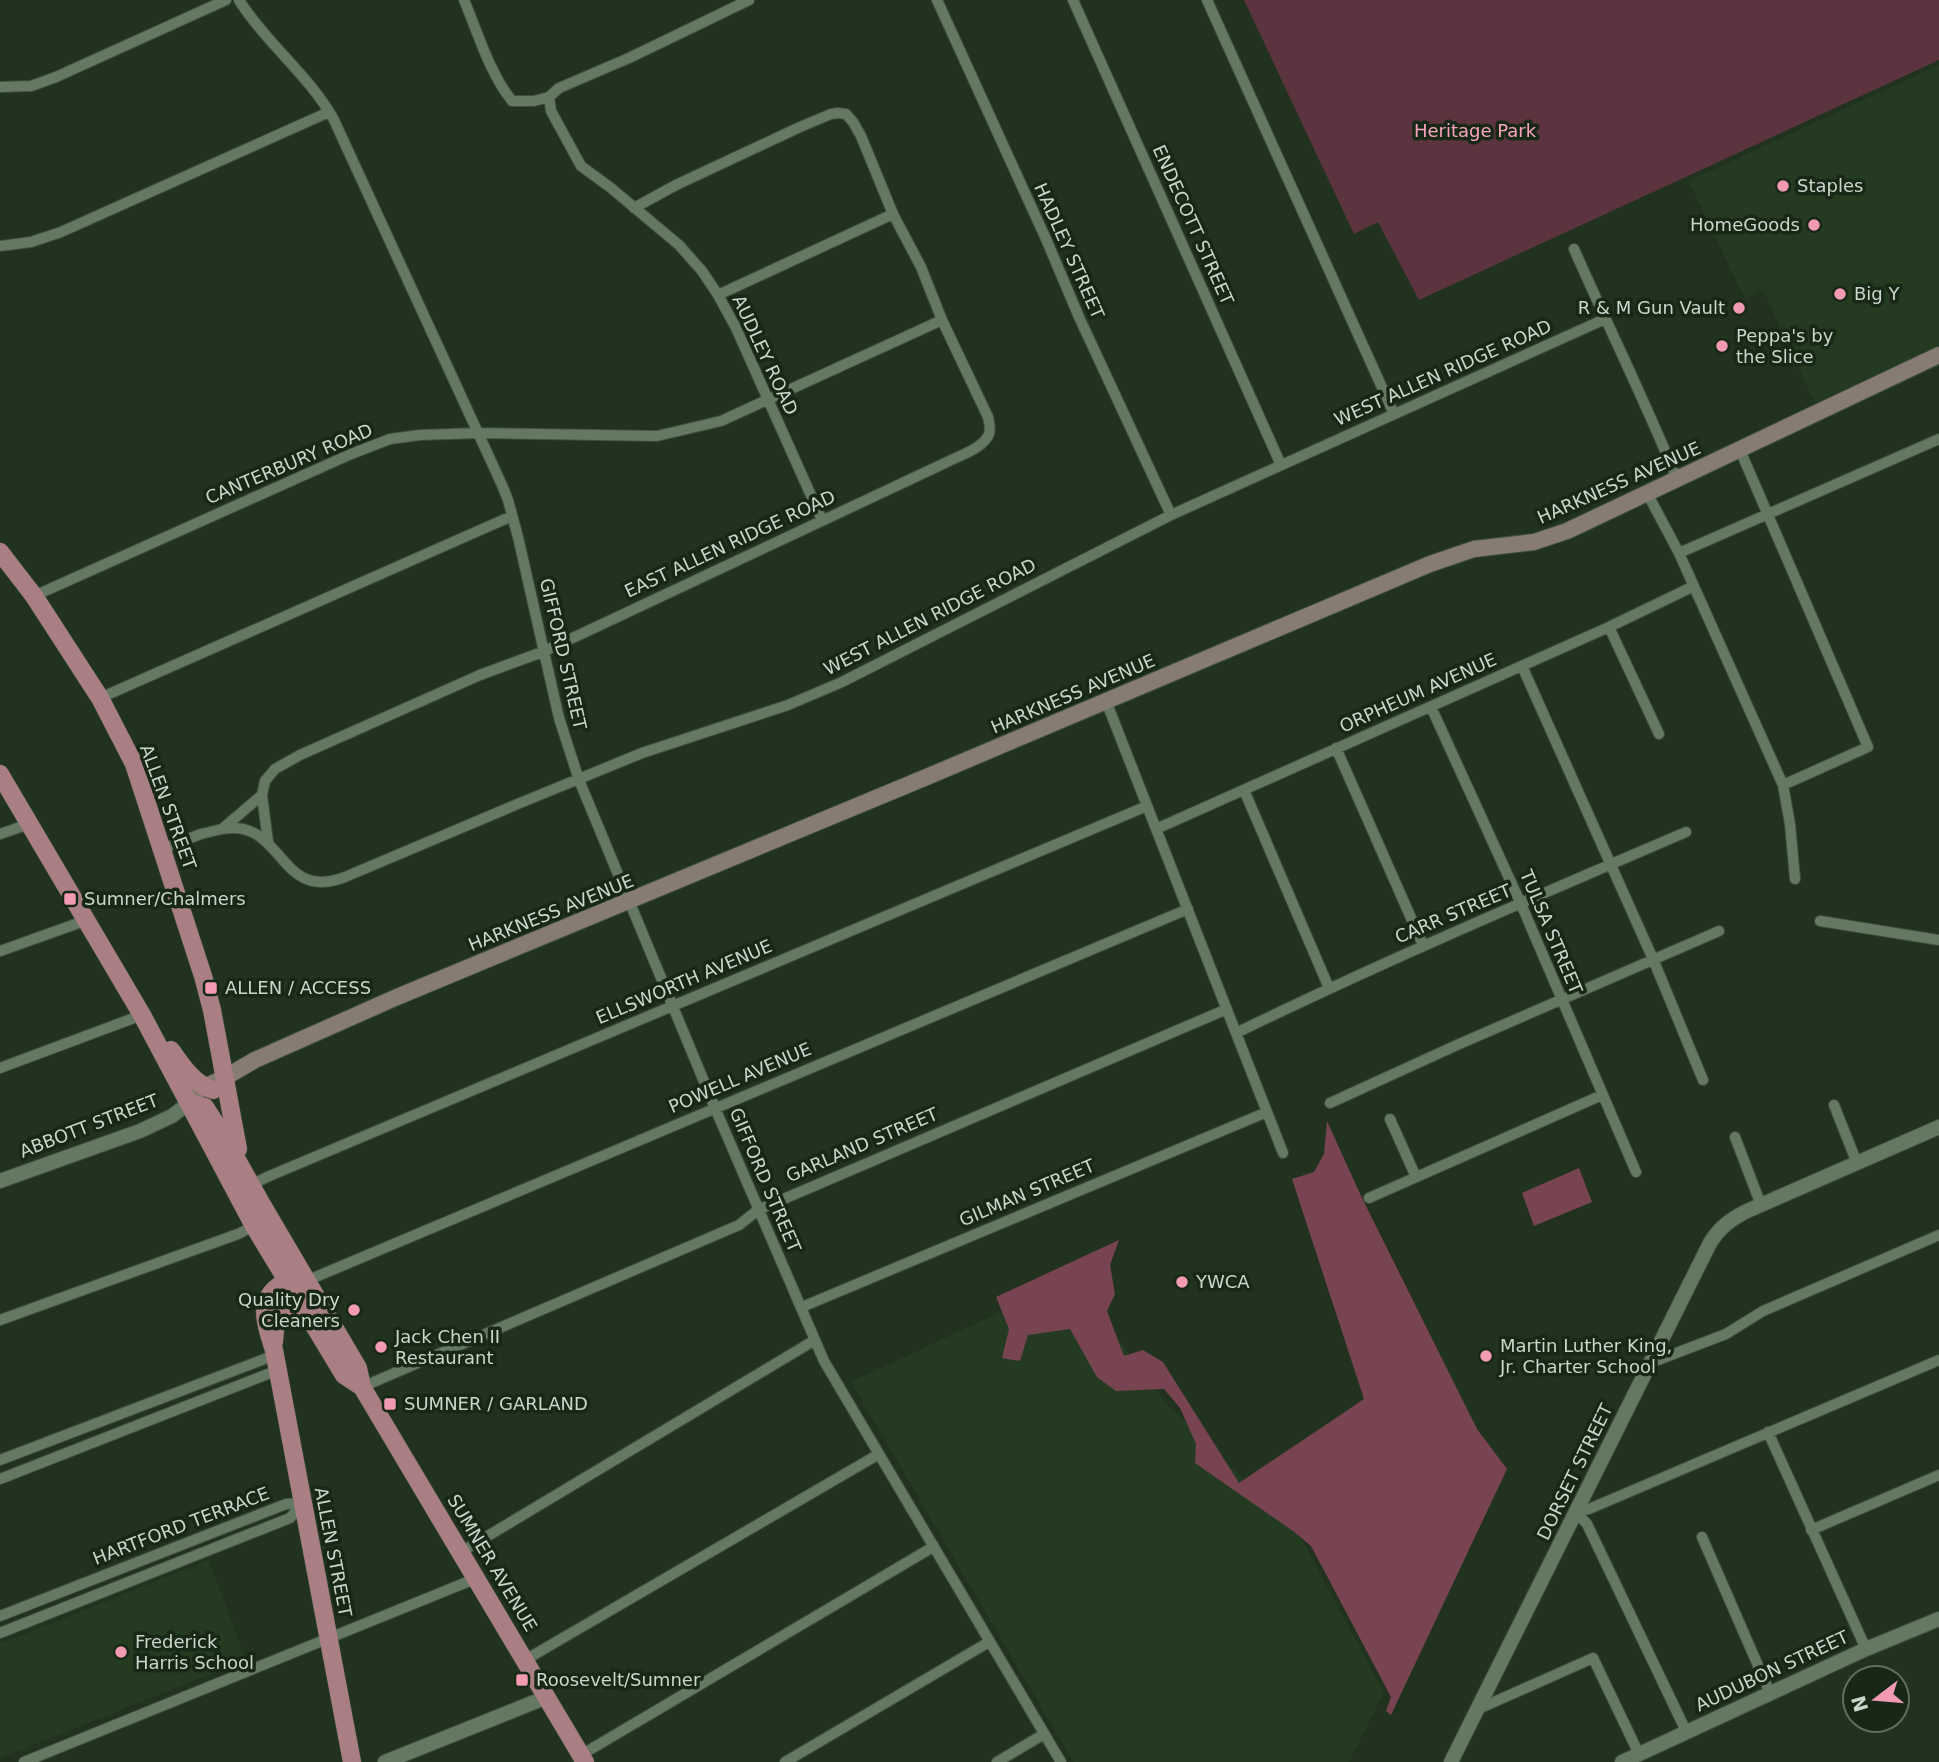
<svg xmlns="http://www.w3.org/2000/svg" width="1939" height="1762" font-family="'DejaVu Sans',sans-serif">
  <rect width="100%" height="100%" fill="#21321f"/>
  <path fill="#243b22" d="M1939,65V345L1815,403L1763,290L1745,299L1689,181Z
    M1074,1278L1165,1402L1298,1532L1384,1693L1349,1762H1073L851,1382Z
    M209,1560L246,1660L0,1758V1644Z"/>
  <path fill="#5c343f" d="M1244,0H1939V60L1419,300L1378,222L1354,234Z"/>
  <path fill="#784452" d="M1327,1121L1362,1198L1477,1429L1507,1469L1391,1715L1386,1711L1391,1697L1311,1546L1293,1531L1195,1463L1196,1444L1180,1408L1164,1389L1116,1391L1097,1377L1070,1329L1028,1335L1020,1361L1002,1358L1009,1329L996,1297L1119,1240L1110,1265L1115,1294L1107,1311L1124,1356L1143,1350L1163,1362L1239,1483L1364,1399L1292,1179L1314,1172L1324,1154Z
    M1579,1168L1592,1202L1534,1226L1522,1193Z"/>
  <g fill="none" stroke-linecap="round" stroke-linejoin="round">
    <defs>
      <path id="minor" d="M239,0C266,43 309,75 334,120L502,485L508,500L518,537L559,718L579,780L715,1108L824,1361L1061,1762
        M464,0C478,33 489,72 512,101H534L549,97L559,88L629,58L749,0
        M937,0L1046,239L1079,317L1171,515
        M1073,0L1281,465
        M1207,0L1394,414
        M0,87L31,86L56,77L226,0
        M549,97L551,111L581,166L611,188L679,245L702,271L718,295L736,328L822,520
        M0,246L31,242L61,232L329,112
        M1574,249C1608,326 1645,401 1677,479
        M718,295L893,214
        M1740,450L1868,747L1783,785
        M1647,493L1679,553L1783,785L1790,824L1795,879
        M1679,553L1939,439
        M34,596L351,454L390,439L420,435L478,433L657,436L721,421L942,320
        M1609,627L1659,734
        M1522,666L1653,959L1703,1080
        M100,698L512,516
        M1106,701L1283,1153
        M1431,707L1521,904L1636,1172
        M1336,748L1423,945
        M1244,790L1329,988
        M262,795L268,842
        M222,829C285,818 277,903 345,877L520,803L642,753L788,705L842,682L1171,515L1605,319
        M1156,829L1609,627L1694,586
        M0,834L29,824
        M162,849L201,834L222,829L262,795L265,781L275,769L300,755L480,675L545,651L945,463C958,456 983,449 989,434C991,429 989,422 988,417L942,320L921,267L893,214L861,136L853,122L846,114L838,113L831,114L800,127L676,185L634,208
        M1820,921L1939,940
        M0,951L87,920
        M1236,1033C1384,961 1535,897 1686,832
        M0,1068L142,1015
        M1330,1103L1457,1045L1719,931
        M1834,1105L1857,1163
        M1390,1119L1416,1177
        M1735,1137L1761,1205
        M247,1187L267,1177L1147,806
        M1369,1198L1602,1095
        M306,1281L1188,909
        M802,1307L1267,1112
        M0,1320L238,1234L254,1226
        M1650,1363L1726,1334L1763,1311L1939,1235
        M362,1387L739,1225L758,1210L1227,1009
        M1768,1432L1866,1649
        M0,1460L275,1355
        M0,1479L278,1370
        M1811,1530L1939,1475
        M1702,1537L1770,1693
        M461,1552L815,1340
        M0,1616L286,1504L303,1503
        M0,1633L290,1518L303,1503
        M525,1660L879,1454
        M1476,1710L1593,1658L1639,1754
        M1686,1731L1587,1524L1576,1512L1589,1509L1939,1360
        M581,1755L933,1547
        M24,1762L477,1578
        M785,1762L989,1642
        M997,1762L1044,1734"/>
      <path id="tertiary" d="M0,1181L140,1131L172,1116L189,1103
        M385,1762L547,1697
        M1451,1762L1710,1243C1720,1227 1731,1219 1747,1211L1939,1127
        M1622,1762L1866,1649L1939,1619"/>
      <path id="secondary" d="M189,1103L195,1093L204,1087L224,1078L255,1060L397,997L929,776L1430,564L1474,549L1534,542L1567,531L1939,355"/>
      <path id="primary" d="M0,552L34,596L100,698L134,764L203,976L212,1010L238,1149
        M0,774L142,1015L254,1226L344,1375L362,1387
        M171,1050C182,1066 194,1084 213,1090
        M189,1103L205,1107L226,1140L261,1203L358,1368L362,1387L585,1762
        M296,1281C287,1281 281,1283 275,1289C257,1305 268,1331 274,1350L352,1762
        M274,1342C275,1329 275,1316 286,1308C295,1301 299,1301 303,1290"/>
    </defs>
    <use href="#minor" stroke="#3f4f3e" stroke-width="12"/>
    <use href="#tertiary" stroke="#3f4f3e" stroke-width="16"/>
    <use href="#secondary" stroke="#3f4f3e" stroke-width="18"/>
    <use href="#primary" stroke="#3f4f3e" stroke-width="19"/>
    <use href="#minor" stroke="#647862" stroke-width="10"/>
    <use href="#tertiary" stroke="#647862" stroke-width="14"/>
    <use href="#secondary" stroke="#877c73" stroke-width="16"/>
    <use href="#primary" stroke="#aa7f84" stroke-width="18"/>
  </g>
  <g fill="#f19ab1" stroke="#172816" stroke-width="2.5">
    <circle cx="1783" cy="186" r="7"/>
    <circle cx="1814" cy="225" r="7"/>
    <circle cx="1840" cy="294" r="7"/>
    <circle cx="1739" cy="308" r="7"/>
    <circle cx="1722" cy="346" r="7"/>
    <rect x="63" y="892" width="14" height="14" rx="3.5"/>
    <rect x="204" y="981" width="14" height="14" rx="3.5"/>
    <circle cx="1182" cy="1282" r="7"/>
    <circle cx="354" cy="1310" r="7"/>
    <circle cx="381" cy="1347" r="7"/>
    <circle cx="1486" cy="1356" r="7"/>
    <rect x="383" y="1397" width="14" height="14" rx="3.5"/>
    <circle cx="121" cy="1652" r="7"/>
    <rect x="515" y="1673" width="14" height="14" rx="3.5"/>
  </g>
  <g text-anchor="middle" stroke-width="7" stroke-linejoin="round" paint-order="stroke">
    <g font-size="18" fill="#f9a4ba" stroke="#172816">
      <text x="1475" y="137">Heritage Park</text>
    </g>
    <g font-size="18" fill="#cbd6ca" stroke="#172816" text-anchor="start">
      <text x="1797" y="192">Staples</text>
      <text x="1800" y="231" text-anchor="end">HomeGoods</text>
      <text x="1854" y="300">Big Y</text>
      <text x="1725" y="314" text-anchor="end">R &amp; M Gun Vault</text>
      <text x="1736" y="342">Peppa's by<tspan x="1736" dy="21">the Slice</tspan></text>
      <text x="84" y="905">Sumner/Chalmers</text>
      <text x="225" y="994">ALLEN / ACCESS</text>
      <text x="1196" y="1288">YWCA</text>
      <text x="340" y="1306" text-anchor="end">Quality Dry<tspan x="340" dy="21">Cleaners</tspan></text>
      <text x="395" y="1343">Jack Chen II<tspan x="395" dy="21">Restaurant</tspan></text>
      <text x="1500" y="1352">Martin Luther King,<tspan x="1500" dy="21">Jr. Charter School</tspan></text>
      <text x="404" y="1410">SUMNER / GARLAND</text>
      <text x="135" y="1648">Frederick<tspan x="135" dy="21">Harris School</tspan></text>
      <text x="536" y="1686">Roosevelt/Sumner</text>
    </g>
    <g font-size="18" fill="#cbd6ca" stroke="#172816">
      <text transform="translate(1193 225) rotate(66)" y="6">ENDECOTT STREET</text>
      <text transform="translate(1069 251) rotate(66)" y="6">HADLEY STREET</text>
      <text transform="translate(765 355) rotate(65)" y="6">AUDLEY ROAD</text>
      <text transform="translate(1443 373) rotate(-24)" y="6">WEST ALLEN RIDGE ROAD</text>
      <text transform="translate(289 464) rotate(-23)" y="6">CANTERBURY ROAD</text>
      <text transform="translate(1619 483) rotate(-24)" y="6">HARKNESS AVENUE</text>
      <text transform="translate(730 544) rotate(-25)" y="6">EAST ALLEN RIDGE ROAD</text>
      <text transform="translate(930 617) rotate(-27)" y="6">WEST ALLEN RIDGE ROAD</text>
      <text transform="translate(563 654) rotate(77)" y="6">GIFFORD STREET</text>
      <text transform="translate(1418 693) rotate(-24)" y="6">ORPHEUM AVENUE</text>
      <text transform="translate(1073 694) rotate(-23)" y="6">HARKNESS AVENUE</text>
      <text transform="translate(168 807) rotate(70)" y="6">ALLEN STREET</text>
      <text transform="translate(551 913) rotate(-22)" y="6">HARKNESS AVENUE</text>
      <text transform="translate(1453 914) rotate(-23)" y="6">CARR STREET</text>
      <text transform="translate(1551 932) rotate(67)" y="6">TULSA STREET</text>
      <text transform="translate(684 982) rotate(-23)" y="6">ELLSWORTH AVENUE</text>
      <text transform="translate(740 1078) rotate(-23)" y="6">POWELL AVENUE</text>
      <text transform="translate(89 1126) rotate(-21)" y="6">ABBOTT STREET</text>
      <text transform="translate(862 1145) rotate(-23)" y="6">GARLAND STREET</text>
      <text transform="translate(765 1180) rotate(67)" y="6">GIFFORD STREET</text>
      <text transform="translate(1027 1193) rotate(-23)" y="6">GILMAN STREET</text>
      <text transform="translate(1575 1472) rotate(-64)" y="6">DORSET STREET</text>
      <text transform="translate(181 1526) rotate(-21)" y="6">HARTFORD TERRACE</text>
      <text transform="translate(333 1552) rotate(79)" y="6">ALLEN STREET</text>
      <text transform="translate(492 1563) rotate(59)" y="6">SUMNER AVENUE</text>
      <text transform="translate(1772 1671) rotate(-25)" y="6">AUDUBON STREET</text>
    </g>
  </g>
  <g transform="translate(1876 1699) rotate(254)"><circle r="33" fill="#172816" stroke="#5f6e5e" stroke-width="2"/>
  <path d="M0-5L12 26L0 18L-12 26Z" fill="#f19ab1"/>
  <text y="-10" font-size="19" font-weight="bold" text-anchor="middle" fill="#cbd6ca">N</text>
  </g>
</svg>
